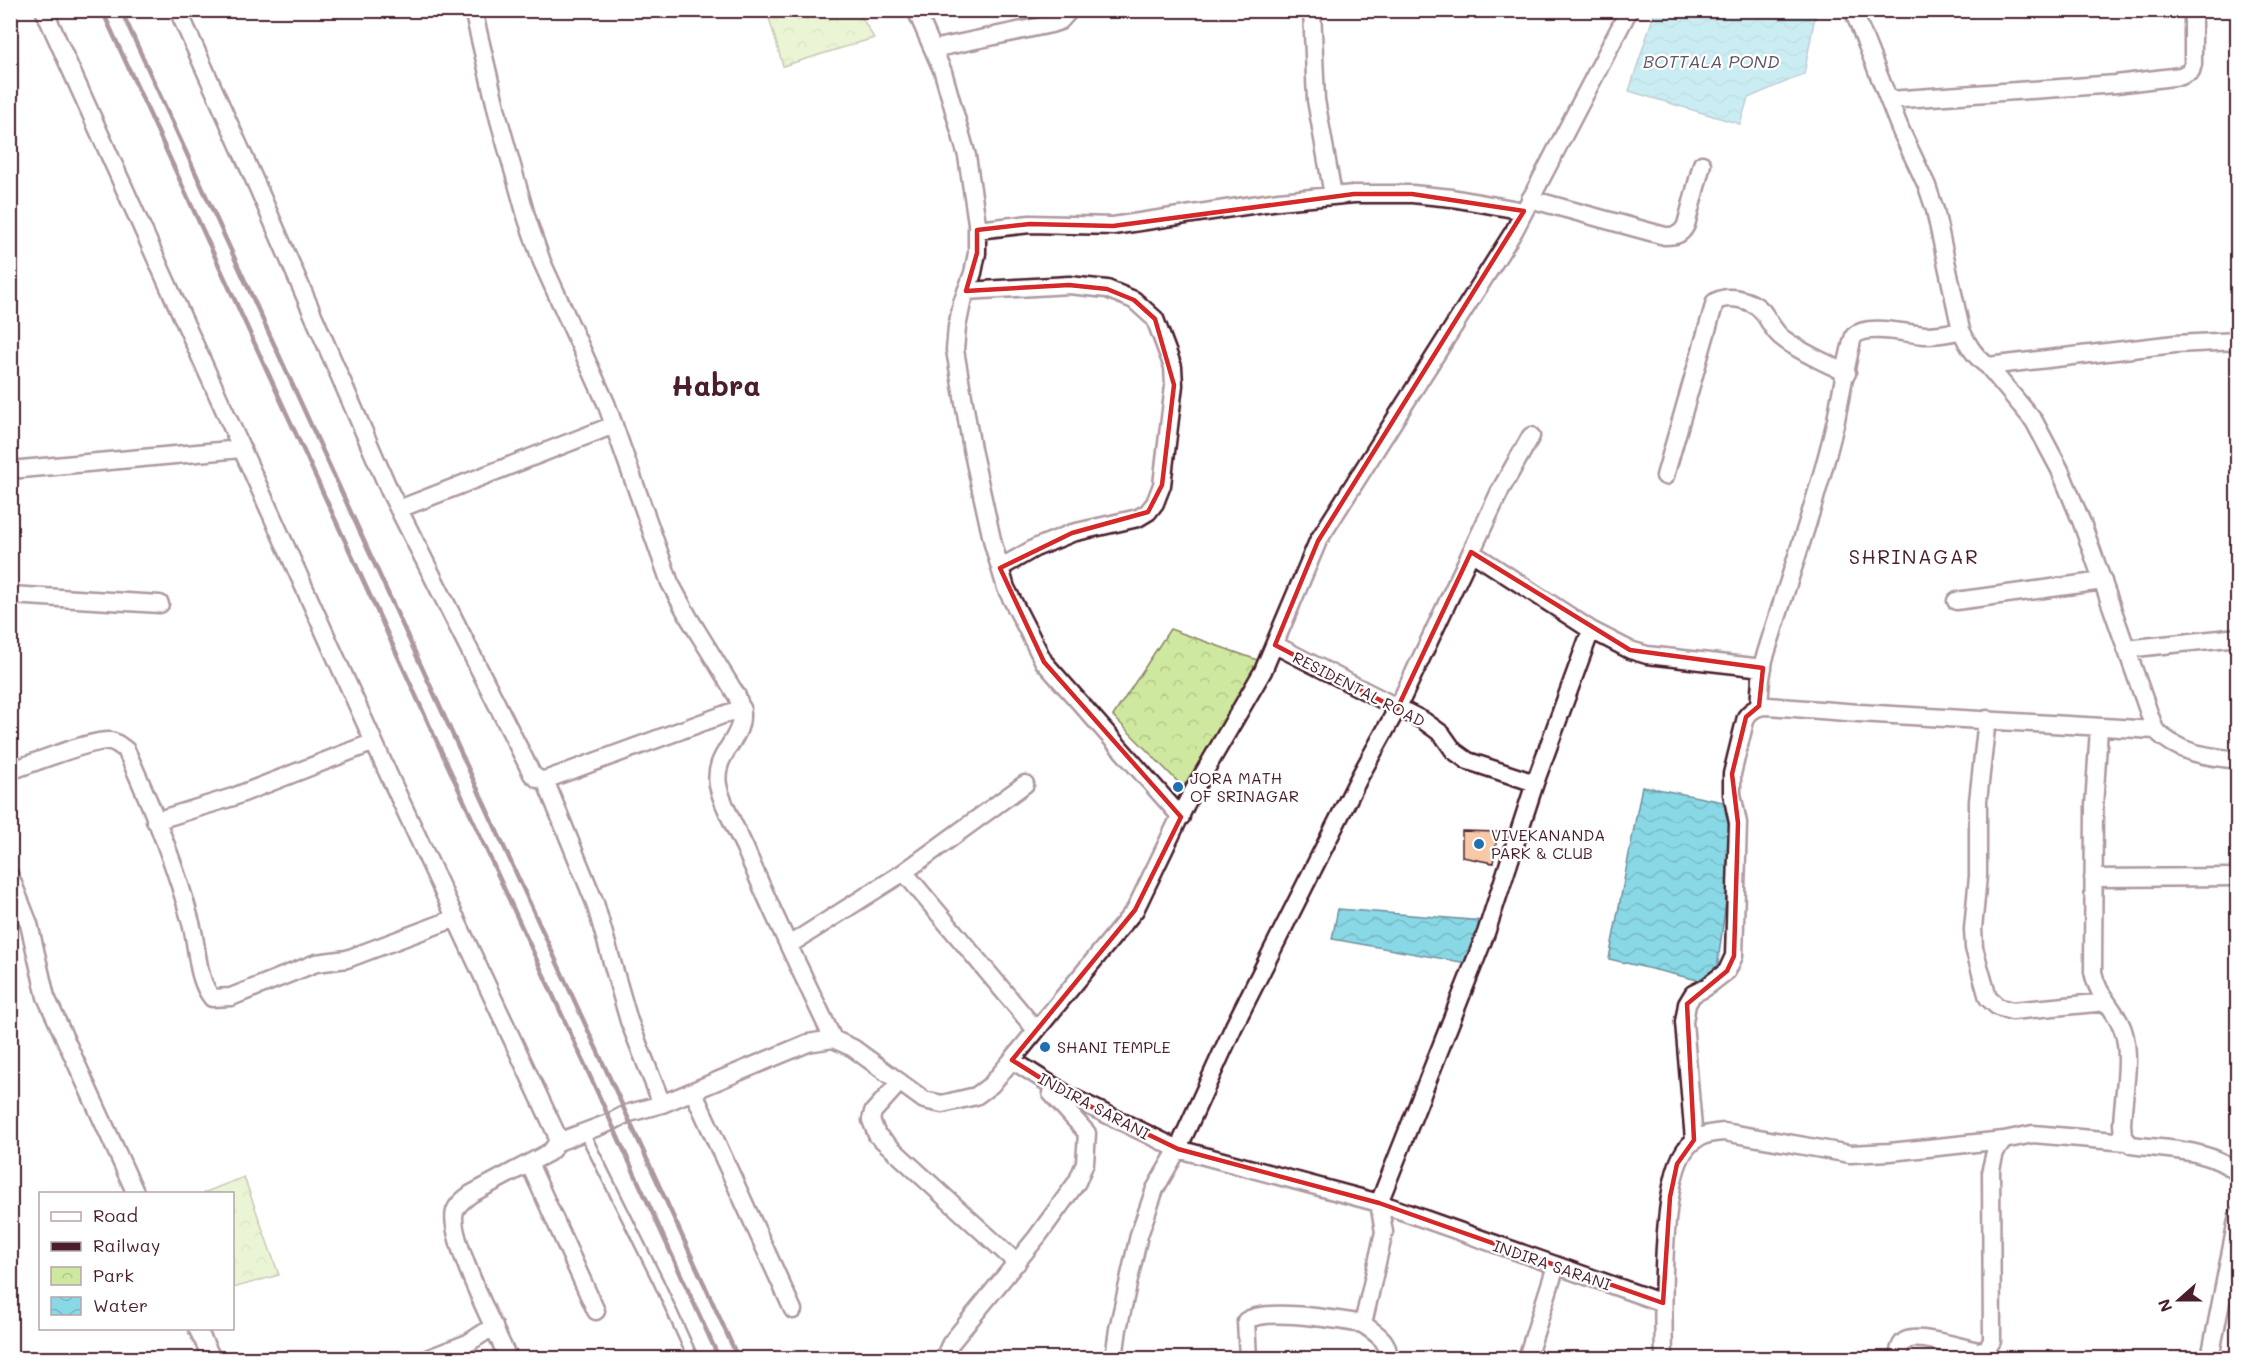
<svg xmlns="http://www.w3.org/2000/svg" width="2248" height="1369" font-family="Mali,sans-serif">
  <defs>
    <pattern id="park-crowns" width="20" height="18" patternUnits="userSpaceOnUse" patternTransform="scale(1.5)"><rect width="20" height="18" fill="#cee99f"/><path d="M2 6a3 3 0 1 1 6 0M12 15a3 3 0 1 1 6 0" fill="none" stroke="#b2c789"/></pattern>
    <pattern id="water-waves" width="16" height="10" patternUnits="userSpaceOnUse" patternTransform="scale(1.5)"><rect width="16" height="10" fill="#89d8e6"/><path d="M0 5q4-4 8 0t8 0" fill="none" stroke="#78b9c5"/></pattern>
  </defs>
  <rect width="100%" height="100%" fill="#fff"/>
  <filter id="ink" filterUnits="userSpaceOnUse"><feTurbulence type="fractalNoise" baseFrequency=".0167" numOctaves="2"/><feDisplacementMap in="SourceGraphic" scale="12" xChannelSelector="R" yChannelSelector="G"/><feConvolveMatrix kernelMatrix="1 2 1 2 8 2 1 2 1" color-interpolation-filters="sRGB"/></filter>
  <g filter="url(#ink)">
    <path fill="url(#park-crowns)" stroke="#8c8465" stroke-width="1.5" d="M767,11H858L874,38L783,66Z
      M1170,629L1263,662L1183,787L1113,716Z
      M244,1177L279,1275L233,1288L232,1194L203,1193Z"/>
    <path fill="url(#water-waves)" stroke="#708e9b" stroke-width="1.5" d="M1655,11H1816L1804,74L1748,98L1740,124L1629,91Z
      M1642,786L1739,805L1715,984L1609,959Z
      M1338,909L1483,921L1466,963L1332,939Z"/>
    <path fill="#f8c9a7" stroke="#4a1f2b" stroke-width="1.5" d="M1462,831L1498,832L1493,863L1462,857Z"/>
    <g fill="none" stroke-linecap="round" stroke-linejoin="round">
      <defs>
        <path id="lane" d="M584,1132L659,1283L693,1358"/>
        <path id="street" d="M44,10L391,780L556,1133C558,1143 556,1147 548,1153L471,1194C465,1199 458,1203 455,1211C447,1236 496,1331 508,1358
          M178,10L258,188L390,492L532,774L538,779L545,780L742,708
          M473,10L499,120L527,219L542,262L606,403L670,583L689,618L737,696C754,739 712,747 718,785C721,802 737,831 745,848C772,913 803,975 833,1039
          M916,10L943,72L967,156L977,223V253L973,273L962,303L957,327L955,350L972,449L993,544L1006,588L1044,662L1181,817
          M1312,10L1316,100L1333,195
          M1853,10L1901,131L1927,186L1935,210L1961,330C1968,345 1974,356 1988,366L2034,421L2060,470L2082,523L2155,730C2180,754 2205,756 2238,760
          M933,49L1051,24L1060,21L1070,10
          M1889,100L2116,84L2181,76L2191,71L2193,64V10
          M1530,199L1665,236C1676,236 1681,235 1686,225L1702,164
          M977,230L1030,224L1113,226L1279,201L1354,194H1412L1452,198L1524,211
          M966,291L1069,285L1107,289L1134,300L1155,319L1173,367L1174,385L1162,485L1155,503L1148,512L1138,518L1072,533L1035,548L1000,568
          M1988,366L2175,344L2238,341
          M10,470L241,449
          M1665,476L1715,302C1728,294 1751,299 1762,311C1770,321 1774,333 1785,340C1804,354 1826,363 1847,373
          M399,509L614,425
          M1471,552L1591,630L1630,650L1647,655L1763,668
          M10,595L160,604
          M1956,601L2103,581
          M1275,645L1424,721L1442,734L1454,751L1468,761L1535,783
          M2126,649L2238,637
          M1759,706L1761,679L1764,660C1788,580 1817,502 1836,420C1838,409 1851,340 1854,336C1867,323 1908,334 1925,335C1937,335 1950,333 1961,330
          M1987,719L1978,801V876L1973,929L1974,948L1988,998L1998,1007L2012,1011L2107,1002
          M2099,728L2094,806L2093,972C2098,998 2115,1007 2123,1030C2132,1056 2123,1097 2122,1124L2123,1136L2131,1145C2167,1150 2209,1148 2238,1173
          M10,771C31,764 92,739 110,741C117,742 121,747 126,750C151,804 176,866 191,923C198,947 196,978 212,998L231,997L316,963L347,959L456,918
          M545,780L595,903L629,1021L662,1104
          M155,821L233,797L374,742
          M904,872L1036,1030
          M10,876L29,924L46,997L136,1194
          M2093,878L2238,877
          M789,945L904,872L1025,784
          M1012,1060L1135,910L1188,800L1263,671L1318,541L1514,231L1629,10
          M900,1082L873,1112L871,1120L877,1135L1017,1263
          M693,1091L793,1310
          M1694,1140L1684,1022L1687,1004L1693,994L1705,988L1727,971L1734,956L1738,823L1732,794V774L1746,717C1752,709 1758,706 1768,706L1859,713L2155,730
          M558,1142L611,1122L626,1114L662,1104L808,1043L833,1039L853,1048L924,1100L942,1104L976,1096L991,1085L1012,1060L1069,1096L1178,1149L1379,1203L1663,1303
          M529,1163L596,1311
          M1379,1203L1486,933L1535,783L1591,630
          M1363,1324C1375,1333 1391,1341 1387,1358
          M197,1328L212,1358
          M429,1358L468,1343L494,1326
          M944,1358L951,1343L1037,1237L1077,1182L1085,1163L1087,1133L1051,1093
          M1114,1358L1118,1329L1139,1235L1155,1189L1178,1149L1234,1026L1360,776L1397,709L1501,489L1531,436
          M1248,1358L1246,1321C1265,1307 1339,1320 1363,1324L1384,1232L1379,1203
          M1527,1358L1556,1266
          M1664,1358C1663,1313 1660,1185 1685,1150C1695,1136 1708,1133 1724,1132L1850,1154L1890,1152L2004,1140
          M1898,1358C1899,1352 1899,1345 1905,1341C1917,1333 1963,1348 1978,1351L1987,1349L1992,1341L1991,1169L1995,1152L2004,1140L2033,1134L2127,1142
          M2210,1358L2238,1215"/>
      </defs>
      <use href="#lane" stroke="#4a1f2b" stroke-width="13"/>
      <use href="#street" stroke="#4a1f2b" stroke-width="21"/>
      <use href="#lane" stroke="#fff" stroke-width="8"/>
      <use href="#street" stroke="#fff" stroke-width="16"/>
      <path stroke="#4a1f2b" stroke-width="4.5" d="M102,10L719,1358
        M121,10L738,1358"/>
    </g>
  </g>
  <path d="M0 0H2248V1369H0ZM1354,194H1412L1524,211L1318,541L1275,645L1397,709L1471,552L1630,650L1763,668L1759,706L1746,717L1732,774L1738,823L1734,956L1727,971L1687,1004L1694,1140L1677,1164L1670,1197L1663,1303L1379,1203L1178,1149L1069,1096L1012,1060L1135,910L1181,817L1044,662L1000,568L1072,533L1148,512L1162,485L1174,385L1155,319L1134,300L1107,289L1069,285L966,291L977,253V230L1030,224L1113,226Z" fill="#fff" fill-opacity=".55" fill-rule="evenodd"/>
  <path fill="none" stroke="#d62828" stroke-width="4.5" stroke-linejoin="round" d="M1354,194H1412L1524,211L1318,541L1275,645L1397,709L1471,552L1630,650L1763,668L1759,706L1746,717L1732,774L1738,823L1734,956L1727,971L1687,1004L1694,1140L1677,1164L1670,1197L1663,1303L1379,1203L1178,1149L1069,1096L1012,1060L1135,910L1181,817L1044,662L1000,568L1072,533L1148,512L1162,485L1174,385L1155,319L1134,300L1107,289L1069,285L966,291L977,253V230L1030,224L1113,226Z"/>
  <g fill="#1f6fb2" stroke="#fff" stroke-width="2">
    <circle cx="1178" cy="787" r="6"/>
    <circle cx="1479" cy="844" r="6"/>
    <circle cx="1045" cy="1047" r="6"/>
  </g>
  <g text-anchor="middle" stroke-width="4.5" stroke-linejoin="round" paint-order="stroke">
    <g font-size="16" fill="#4a1f2b" stroke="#fff">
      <text transform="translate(1359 689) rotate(27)" y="6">RESIDENTAL ROAD</text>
      <text transform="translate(1094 1106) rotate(28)" y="6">INDIRA SARANI</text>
      <text transform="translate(1552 1265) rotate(19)" y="6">INDIRA SARANI</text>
    </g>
    <g font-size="16" fill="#4a1f2b" stroke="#fff" text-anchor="start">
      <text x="1190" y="784">JORA MATH<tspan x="1190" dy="18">OF SRINAGAR</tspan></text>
      <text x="1491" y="841">VIVEKANANDA<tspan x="1491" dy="18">PARK &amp; CLUB</tspan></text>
      <text x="1057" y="1053">SHANI TEMPLE</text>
    </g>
    <g font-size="18" font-style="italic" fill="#5d5663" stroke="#fff">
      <text x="1711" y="68">BOTTALA POND</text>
    </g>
    <g font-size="20" letter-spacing="1.5" fill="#4a1f2b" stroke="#fff">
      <text x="1914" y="564">SHRINAGAR</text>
    </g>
    <g font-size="28" font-weight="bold" fill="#4a1f2b" stroke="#fff">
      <text x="716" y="396">Habra</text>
    </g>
  </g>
  <rect width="2248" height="1369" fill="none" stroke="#fff" stroke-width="36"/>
  <rect x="18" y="18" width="2212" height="1333" fill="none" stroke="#4a1f2b" stroke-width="2" filter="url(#ink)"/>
  <rect x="39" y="1192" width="195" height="138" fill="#ffffff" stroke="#b7a5aa" stroke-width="1.5"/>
  <rect x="51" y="1212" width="30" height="9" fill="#ffffff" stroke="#b7a5aa" stroke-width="1.5"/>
  <text x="93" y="1222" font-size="18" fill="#4a1f2b">Road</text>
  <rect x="51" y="1242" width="30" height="9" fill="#4a1f2b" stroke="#b7a5aa" stroke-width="1.5"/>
  <text x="93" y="1252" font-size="18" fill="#4a1f2b">Railway</text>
  <rect x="51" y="1267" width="30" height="18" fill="url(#park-crowns)" stroke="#b7a5aa" stroke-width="1.5"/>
  <text x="93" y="1282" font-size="18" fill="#4a1f2b">Park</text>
  <rect x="51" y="1297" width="30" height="18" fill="url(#water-waves)" stroke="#b7a5aa" stroke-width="1.5"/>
  <text x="93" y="1312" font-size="18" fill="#4a1f2b">Water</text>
  <g transform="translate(2179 1300) rotate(249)" stroke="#ffffff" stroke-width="4.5" paint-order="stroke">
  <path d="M0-4.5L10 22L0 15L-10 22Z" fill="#4a1f2b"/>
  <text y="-9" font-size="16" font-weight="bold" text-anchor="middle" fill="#4a1f2b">N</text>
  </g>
</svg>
